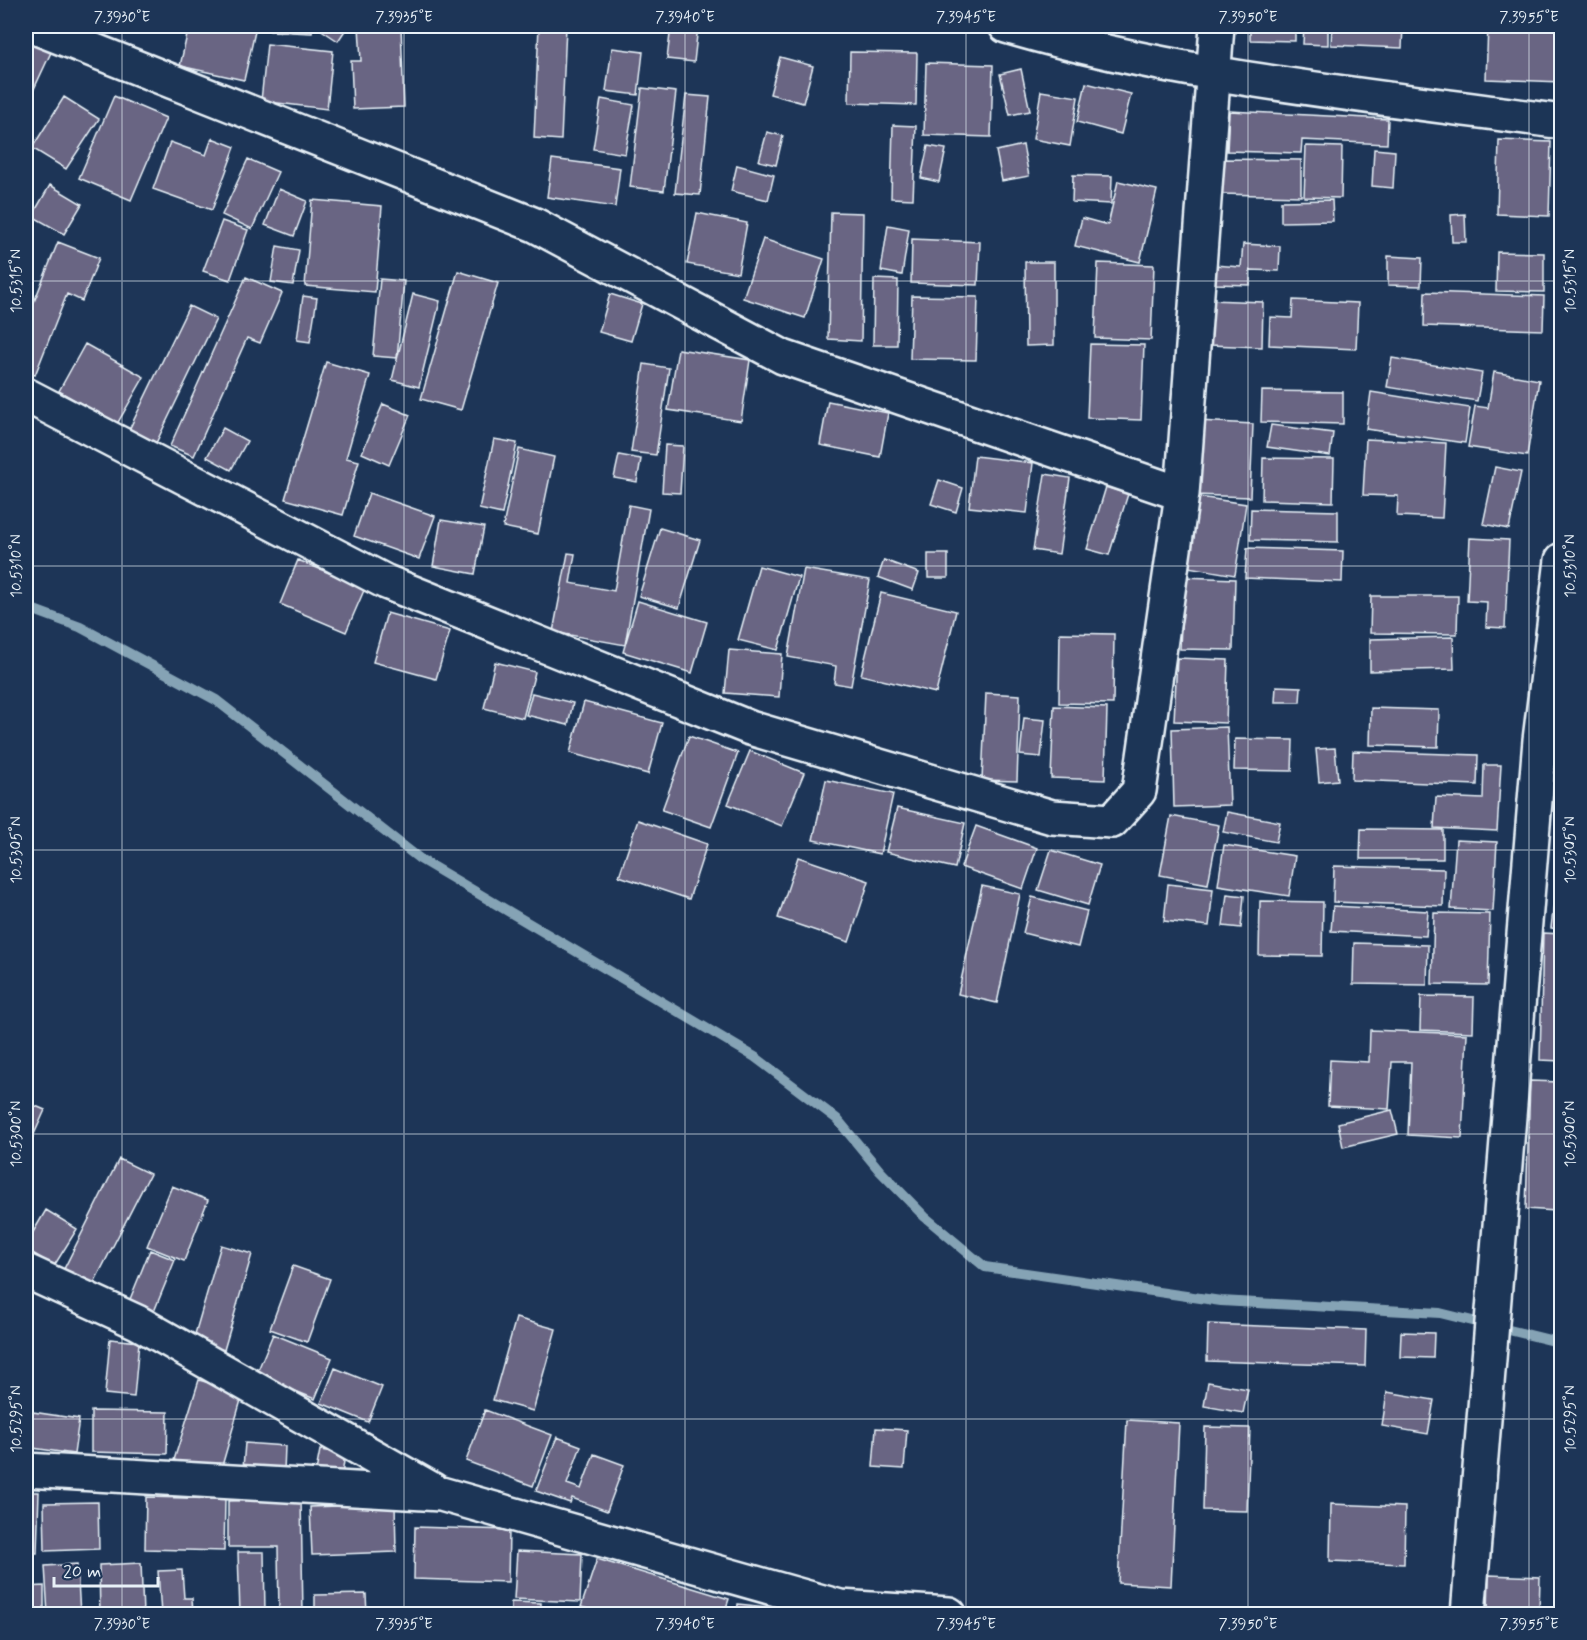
<svg xmlns="http://www.w3.org/2000/svg" width="1587" height="1640" font-family="Mynerve,sans-serif">
  <rect width="100%" height="100%" fill="#1d3557"/>
  <filter id="ink" filterUnits="userSpaceOnUse"><feTurbulence type="fractalNoise" baseFrequency=".0167" numOctaves="2"/><feDisplacementMap in="SourceGraphic" scale="12" xChannelSelector="R" yChannelSelector="G"/><feConvolveMatrix kernelMatrix="1 2 1 2 8 2 1 2 1" color-interpolation-filters="sRGB"/></filter>
  <g filter="url(#ink)">
    <g fill="none" stroke-linecap="round" stroke-linejoin="round">
      <path stroke="#85a3b5" stroke-width="10" d="M26,607L80,627L216,700L420,859L755,1057L837,1119L880,1171L925,1217L985,1267L1221,1301L1440,1313L1562,1343"/>
    </g>
    <path fill="#696583" stroke="#e8f1f8" stroke-width="1.5" d="M156,26H182L179,34Z
      M189,26L256,27L244,80L180,66Z
      M271,26H313L312,33L270,31Z
      M323,26H348L338,41L320,29Z
      M359,26H401L404,107L353,109L351,61H361Z
      M539,26H566L561,140L534,138Z
      M671,26H698L694,62L667,59Z
      M735,26H771L770,30Z
      M781,26H802L801,34H781Z
      M1250,26H1295V41L1250,40Z
      M1304,26H1328V45L1303,44Z
      M1332,26H1403L1402,48L1331,45Z
      M1488,26H1562V82L1486,79Z
      M26,35L53,48L26,106Z
      M267,44L333,51L327,109L261,101Z
      M612,48L643,52L638,95L606,91Z
      M850,52L917,53L916,105L849,103Z
      M780,57L813,66L803,103L770,94Z
      M926,63L993,65L991,137L924,135Z
      M1021,69L1030,111L1010,115L1000,74Z
      M1086,83L1131,94L1121,134L1077,122Z
      M642,88L676,92L664,191L630,187Z
      M1041,91L1078,97L1070,146L1033,139Z
      M686,95L710,97L700,195L675,193Z
      M114,96L166,118L131,200L79,178Z
      M64,97L99,119L66,169L32,148Z
      M601,99L634,105L625,154L593,149Z
      M1229,111L1388,119L1387,144L1302,140L1301,153L1227,151Z
      M893,125L916,126L913,199L891,198Z
      M767,132L783,136L776,165L759,161Z
      M212,138L235,147L212,210L153,189L170,142L206,155Z
      M1499,140L1551,142L1549,216L1497,214Z
      M1023,145L1029,176L1002,181L996,151Z
      M928,146L946,149L939,182L921,178Z
      M1306,146L1342,147L1341,198L1304,197Z
      M1374,149L1395,151L1393,188L1372,186Z
      M248,159L278,172L252,229L222,215Z
      M552,159L620,168L615,207L547,197Z
      M1223,159L1301,160V196L1222,194Z
      M737,165L774,175L768,200L731,191Z
      M1073,175L1112,176L1111,204L1072,202Z
      M1118,181L1157,190L1140,262L1075,246L1082,218L1108,225Z
      M50,185L82,204L64,234L32,216Z
      M279,189L307,201L294,236L265,225Z
      M312,200L382,206L375,292L305,286Z
      M1332,200L1333,221L1281,222V201Z
      M831,212L863,213L861,341L828,339Z
      M697,213L747,223L738,273L687,264Z
      M1465,214L1466,242H1452L1451,215Z
      M222,221L248,230L230,280L203,271Z
      M888,225L909,229L902,275L881,271Z
      M763,239L824,259L805,318L743,298Z
      M912,239L980,242L978,285L911,283Z
      M58,242L99,258L82,301L67,294L35,375L26,372V322Z
      M1243,244L1280,246L1279,271L1250,270V285L1214,284V265L1241,267Z
      M277,246L299,250L293,285L271,282Z
      M1497,252L1544,253V292L1496,291Z
      M1388,256L1422,258L1421,286L1388,285Z
      M1025,262H1054V345L1026,346Z
      M1098,263L1154,265L1151,340L1095,338Z
      M458,271L498,283L461,410L421,399Z
      M246,277L282,293L260,343L247,338L194,456L170,446Z
      M380,279L404,281L397,358L373,356Z
      M874,279L898,280L897,345H873Z
      M1425,292L1544,296L1543,330L1424,326Z
      M413,294L440,301L419,387L392,380Z
      M610,294L642,304L631,341L599,332Z
      M303,296L317,298L310,342L297,340Z
      M912,296L978,297L976,360L910,359Z
      M1210,300L1263,302L1262,347L1209,345Z
      M1293,300L1358,303L1356,349L1269,345L1270,317L1292,318Z
      M189,306L216,319L156,443L129,430Z
      M85,344L144,377L117,424L59,391Z
      M1090,344L1144,345L1141,420L1087,418Z
      M678,349L750,360L741,421L668,410Z
      M1392,358L1482,373L1477,401L1387,387Z
      M326,362L370,375L346,458L359,461L343,515L285,499Z
      M644,364L669,368L656,455L631,452Z
      M1494,372L1539,380L1527,456L1468,447L1475,406L1488,408Z
      M1262,391L1343,392V424L1261,422Z
      M1371,392L1470,408L1465,443L1366,429Z
      M828,401L888,413L880,457L820,445Z
      M383,404L410,415L389,465L362,453Z
      M1198,421L1253,424L1250,497L1195,495Z
      M1271,425L1333,433L1330,456L1267,447Z
      M223,428L247,441L231,470L207,457Z
      M494,439L517,443L502,514L479,509Z
      M1366,439L1446,443L1442,518L1397,516L1398,496L1363,495Z
      M665,445L683,446L680,493L662,492Z
      M519,449L554,457L538,534L503,527Z
      M619,455L641,459L637,482L614,478Z
      M975,456L1033,463L1027,513L969,507Z
      M1263,458L1334,459L1333,502L1262,500Z
      M1495,467L1521,472L1509,529L1483,524Z
      M1045,474L1070,478L1059,554L1033,550Z
      M939,480L963,488L956,512L931,504Z
      M1106,487L1128,494L1109,555L1087,549Z
      M369,493L435,516L419,559L354,536Z
      M1199,497L1246,504L1235,575L1188,567Z
      M629,505L649,509L625,645L553,632L568,553L575,554L570,583L614,591Z
      M1251,509L1338,511V542L1250,540Z
      M441,520L484,527L475,574L433,566Z
      M660,528L700,540L679,608L639,596Z
      M1470,538L1509,540L1505,628L1486,627L1487,602L1467,601Z
      M1247,548L1343,551L1342,582L1245,578Z
      M928,554H948V578H928Z
      M298,560L365,588L346,632L280,604Z
      M884,560L919,573L913,590L878,577Z
      M759,566L799,577L778,650L738,640Z
      M804,569L870,580L851,686L834,683L836,666L788,657Z
      M1183,577L1235,579L1233,650L1180,649Z
      M881,593L956,611L936,693L861,675Z
      M1371,596H1458L1457,634L1370,633Z
      M638,601L707,622L692,673L623,652Z
      M387,613L450,631L436,679L373,662Z
      M1060,633L1114,634L1113,704L1059,703Z
      M1453,637L1454,669L1370,671V639Z
      M729,650L782,654L779,697L725,693Z
      M1177,658L1228,660L1226,723L1174,721Z
      M495,662L535,672L523,718L484,708Z
      M1276,686L1301,687L1300,702H1275Z
      M532,693L573,703L568,725L526,715Z
      M986,693L1020,695L1017,781L982,780Z
      M584,702L662,723L648,774L570,753Z
      M1054,706L1107,708L1105,780L1051,778Z
      M1371,708L1439,710L1438,747L1370,745Z
      M1024,718L1045,720L1041,757L1020,755Z
      M1227,727L1230,805L1174,807L1172,729Z
      M689,736L738,753L711,827L662,810Z
      M1235,739L1293,740L1292,771L1234,770Z
      M1335,748L1338,780L1319,782L1316,749Z
      M750,751L804,773L782,826L728,804Z
      M1353,751L1478,755L1477,785L1352,780Z
      M1484,765H1501L1497,831L1434,828L1436,797L1483,799Z
      M826,780L893,794L880,854L813,840Z
      M897,808L965,823L955,868L886,852Z
      M1227,812L1280,822L1276,842L1223,832Z
      M1171,816L1219,825L1208,884L1160,875Z
      M638,820L707,844L689,899L619,876Z
      M976,826L1037,848L1023,889L961,867Z
      M1361,829L1443,830V859H1360Z
      M1456,840L1497,842L1493,911L1451,909Z
      M1224,845L1295,856L1289,896L1218,885Z
      M1051,850L1100,865L1088,905L1038,890Z
      M798,857L869,881L849,942L778,918Z
      M1559,862H1562V930L1551,928Z
      M1334,866L1444,869L1443,906L1333,902Z
      M1168,884L1213,889L1209,926L1164,921Z
      M982,886L1020,894L997,1003L958,994Z
      M1227,894L1244,896L1241,928L1223,926Z
      M1032,897L1087,911L1078,947L1023,933Z
      M1260,901L1323,902L1322,956L1259,955Z
      M1333,906L1428,911L1426,936L1331,931Z
      M1434,913L1490,914L1488,985L1432,984Z
      M1543,933L1562,934V1061L1540,1060Z
      M1354,943L1428,945L1427,985L1353,984Z
      M1421,996L1474,997L1473,1032L1420,1030Z
      M1370,1030L1467,1034L1462,1138L1408,1135L1411,1062H1392L1389,1109L1328,1106L1330,1060L1369,1062Z
      M1530,1081L1560,1082L1556,1211L1526,1209Z
      M26,1102L45,1110L26,1152Z
      M1392,1110L1398,1134L1343,1147L1338,1123Z
      M119,1159L150,1174L94,1283L64,1269Z
      M172,1186L208,1200L184,1261L147,1246Z
      M46,1210L77,1229L54,1266L26,1249V1244Z
      M221,1245L252,1254L224,1350L193,1341Z
      M150,1250L175,1260L153,1314L128,1304Z
      M293,1266L330,1279L307,1342L270,1329Z
      M516,1318L556,1329L533,1411L493,1400Z
      M1208,1324L1366,1330L1365,1366L1207,1361Z
      M1401,1332L1434,1333L1433,1358L1400,1357Z
      M273,1334L332,1358L315,1399L256,1375Z
      M110,1339L139,1342L134,1397L105,1394Z
      M335,1368L382,1387L368,1422L321,1403Z
      M199,1380L243,1393L220,1473L174,1460Z
      M1208,1382L1248,1389L1243,1413L1204,1406Z
      M1387,1392L1434,1400L1428,1434L1382,1426Z
      M485,1410L552,1435L533,1486L466,1461Z
      M26,1411L79,1419L74,1454L26,1447Z
      M91,1411L168,1412L167,1454L91,1452Z
      M1127,1420L1179,1423L1171,1586L1118,1583Z
      M1205,1427L1250,1428L1247,1511L1203,1510Z
      M876,1428L907,1430L904,1469L873,1467Z
      M557,1437L581,1446L567,1484L581,1489L594,1454L624,1465L607,1511L572,1498L570,1503L536,1491Z
      M245,1443L285,1446L284,1471L243,1468Z
      M320,1450L345,1454L342,1475L316,1471Z
      M26,1492H39L37,1553H26Z
      M146,1497L225,1499L224,1551L145,1549Z
      M301,1499L303,1614H279L278,1547H228V1501Z
      M98,1502L99,1549L45,1551L44,1503Z
      M395,1504L396,1552L312,1555L310,1507Z
      M1331,1504L1405,1507L1404,1564L1330,1561Z
      M415,1527L509,1530L508,1582L414,1579Z
      M517,1551L582,1554L580,1602L514,1599Z
      M238,1552H264L265,1614H240Z
      M597,1559L729,1599L724,1614H607L581,1607Z
      M141,1563L143,1614H100L99,1565Z
      M77,1564L80,1614H48L45,1566Z
      M182,1570L184,1598H192L193,1614H161L158,1571Z
      M1489,1575L1540,1577L1539,1614H1488Z
      M44,1586V1614H26V1587Z
      M1559,1589H1562V1614H1558Z
      M366,1594L367,1614H315V1595Z
      M511,1602L541,1603V1614H511Z
      M738,1604L784,1609L783,1614H737Z"/>
    <g fill="none" stroke-linecap="round" stroke-linejoin="round">
      <defs>
        <path id="street" d="M32,26L535,225L783,357L1182,494
          M1006,26C1186,79 1376,96 1562,122
          M26,395L386,582L750,728L1052,817L1112,821L1139,791L1182,494L1217,26
          M26,1271L137,1322L433,1490
          M26,1470L441,1494L840,1607L949,1614"/>
        <path id="secondary" d="M1468,1614L1540,740L1562,560"/>
      </defs>
      <use href="#street" stroke="#e8f1f8" stroke-width="38"/>
      <use href="#secondary" stroke="#e8f1f8" stroke-width="38"/>
      <use href="#street" stroke="#1d3557" stroke-width="33"/>
      <use href="#secondary" stroke="#1d3557" stroke-width="33"/>
    </g>
  </g>
  <path fill="none" stroke="#e8f1f8" stroke-width="1.5" stroke-opacity="0.45" d="M122,26V1614M404,26V1614M685,26V1614M966,26V1614M1248,26V1614M1529,26V1614M26,281H1562M26,566H1562M26,850H1562M26,1134H1562M26,1419H1562"/>
  <rect width="1587" height="1640" fill="none" stroke="#1d3557" stroke-width="66"/>
  <path d="M54 1577v9h104v-9" fill="none" stroke="#e8f1f8" stroke-width="3"/>
  <text x="63" y="1577" font-size="18" fill="#e8f1f8" stroke="#1d3557" stroke-width="4.5" paint-order="stroke">20 m</text>
  <rect x="33" y="33" width="1521" height="1574" fill="none" stroke="#e8f1f8" stroke-width="2"/>
  <g font-size="15" text-anchor="middle" fill="#e8f1f8">
    <text x="122" y="22">7.3930°E</text>
    <text x="404" y="22">7.3935°E</text>
    <text x="685" y="22">7.3940°E</text>
    <text x="966" y="22">7.3945°E</text>
    <text x="1248" y="22">7.3950°E</text>
    <text x="1529" y="22">7.3955°E</text>
    <text transform="translate(16 281) rotate(-90)" y="5">10.5315°N</text>
    <text transform="translate(1570 281) rotate(-90)" y="5">10.5315°N</text>
    <text transform="translate(16 566) rotate(-90)" y="5">10.5310°N</text>
    <text transform="translate(1570 566) rotate(-90)" y="5">10.5310°N</text>
    <text transform="translate(16 850) rotate(-90)" y="5">10.5305°N</text>
    <text transform="translate(1570 850) rotate(-90)" y="5">10.5305°N</text>
    <text transform="translate(16 1134) rotate(-90)" y="5">10.5300°N</text>
    <text transform="translate(1570 1134) rotate(-90)" y="5">10.5300°N</text>
    <text transform="translate(16 1419) rotate(-90)" y="5">10.5295°N</text>
    <text transform="translate(1570 1419) rotate(-90)" y="5">10.5295°N</text>
    <text x="122" y="1629">7.3930°E</text>
    <text x="404" y="1629">7.3935°E</text>
    <text x="685" y="1629">7.3940°E</text>
    <text x="966" y="1629">7.3945°E</text>
    <text x="1248" y="1629">7.3950°E</text>
    <text x="1529" y="1629">7.3955°E</text>
  </g>
</svg>
